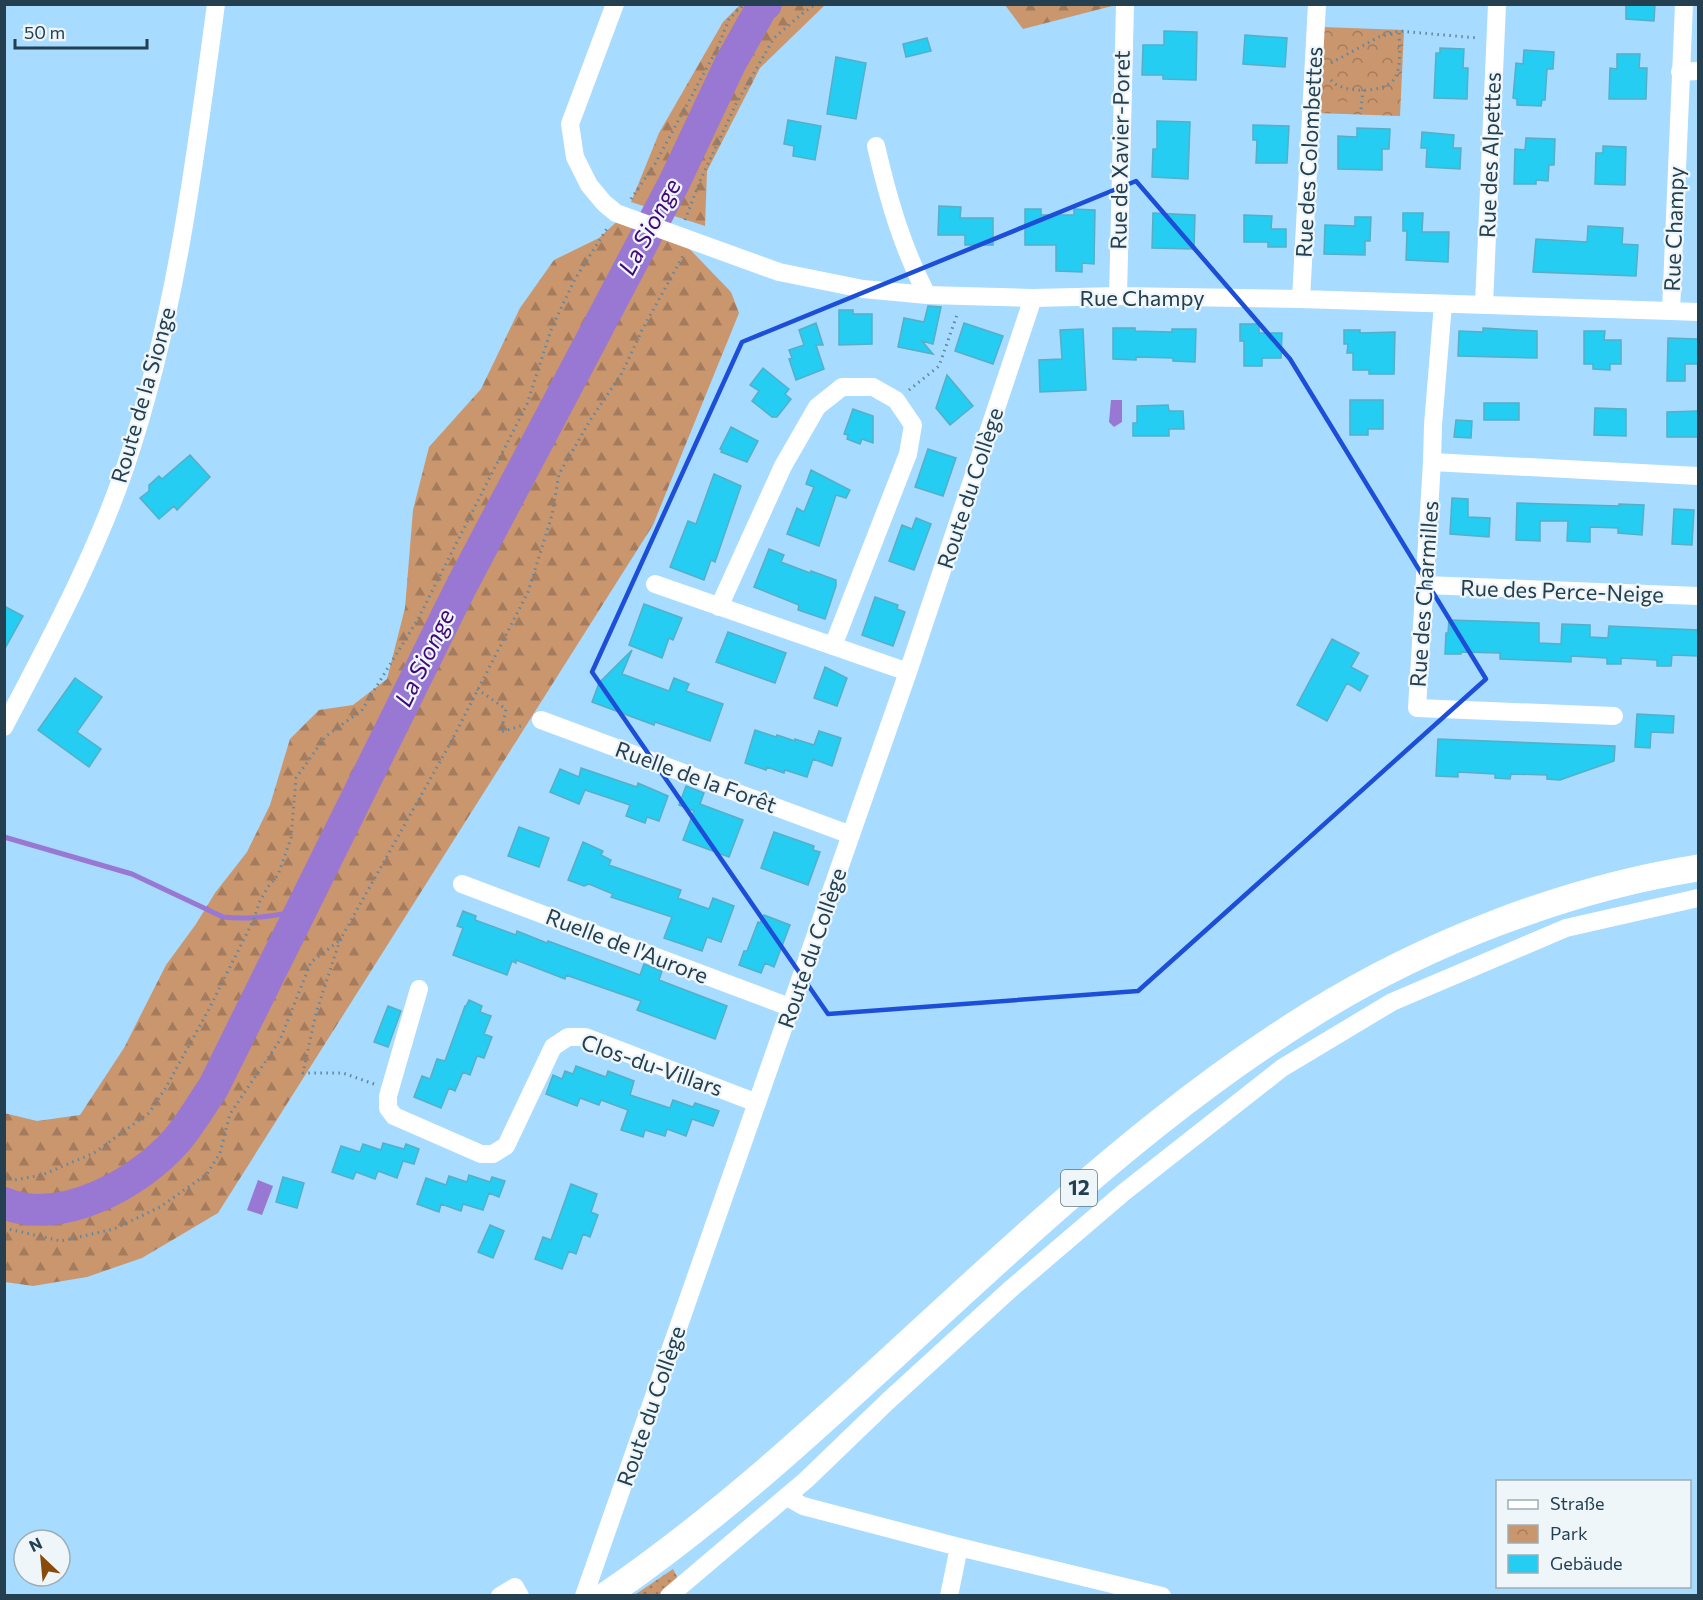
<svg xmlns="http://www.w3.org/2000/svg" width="1703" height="1600" font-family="Commissioner,sans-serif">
  <defs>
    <pattern id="grass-dots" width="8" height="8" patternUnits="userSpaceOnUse" patternTransform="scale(1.5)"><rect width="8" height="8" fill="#ca966e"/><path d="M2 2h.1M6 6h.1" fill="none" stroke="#a47c5d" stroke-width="1.8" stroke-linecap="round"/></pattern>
    <pattern id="forest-firs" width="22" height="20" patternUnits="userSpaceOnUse" patternTransform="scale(1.5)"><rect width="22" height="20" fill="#ca966e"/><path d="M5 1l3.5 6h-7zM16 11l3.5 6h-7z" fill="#a47c5d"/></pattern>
    <pattern id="park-crowns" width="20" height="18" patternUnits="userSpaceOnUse" patternTransform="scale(1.5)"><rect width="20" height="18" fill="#ca966e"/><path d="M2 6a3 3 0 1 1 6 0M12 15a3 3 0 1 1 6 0" fill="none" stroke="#a47c5d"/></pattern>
  </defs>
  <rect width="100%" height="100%" fill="#a7dbff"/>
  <path fill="url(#grass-dots)" d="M673,1569L680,1582L663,1595L633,1596Z"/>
  <path fill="url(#forest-firs)" d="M740,5H825L760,68L707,171L705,226L631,202L659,133L723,22Z
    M1005,5H1116L1023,29Z
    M623,216L678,237L731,292L739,313L653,525L218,1213L142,1258L87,1277L33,1286L5,1282L4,1113L37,1121L80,1115L124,1048L166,965L196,924L215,893L247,852L270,805L290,739L319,710L353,705L387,679L405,608L413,510L429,447L481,389L520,308L554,260L599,238Z"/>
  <path fill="url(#park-crowns)" d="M1322,27L1404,30L1400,116L1317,113Z"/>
  <path fill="#ca966e" d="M1328,101L1359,102V111L1328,110Z
    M1363,103H1394V112L1363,111Z"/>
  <path fill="#9878d3" d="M1111,400H1122V422L1114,427L1109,422Z
    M258,1180L273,1186L262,1215L247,1210Z"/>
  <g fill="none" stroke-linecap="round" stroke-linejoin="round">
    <path stroke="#9878d3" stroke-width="5" d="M4,837L132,874L223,917C249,920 274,916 299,911"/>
    <path stroke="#9878d3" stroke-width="32" d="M4,1203C61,1227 139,1183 176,1141C190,1125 201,1105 213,1088L462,585L674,183L730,64L762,7L766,4"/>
  </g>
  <path fill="#25cdf3" stroke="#56aec7" stroke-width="1.5" d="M1626,4H1655L1654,21L1626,19Z
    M1164,31L1197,32L1196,80L1163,79V75H1142L1143,45H1164Z
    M1245,35L1287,38L1285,67L1243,64Z
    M927,38L931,51L906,57L903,44Z
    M1440,48L1464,49L1463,68H1468L1467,99L1434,98L1436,53H1440Z
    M1524,50L1554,52L1553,69H1547L1545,100H1542L1541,106L1517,105V99L1513,98L1516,63L1523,64Z
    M1617,54H1640L1639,68H1647L1646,99H1609L1610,68L1617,69Z
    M836,57L866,63L856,119L827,114Z
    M788,120L821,126L815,160L793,156L794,146L784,144Z
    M1157,121L1190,122L1188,179L1152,177L1153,149H1157Z
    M1253,125L1289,126L1287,163H1256L1257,140H1253Z
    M1357,128L1390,129L1389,149H1382V170L1338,169V136L1357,137Z
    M1422,132L1454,135L1453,148H1461L1460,169L1426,167L1427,148H1421Z
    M1526,138L1555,139L1554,165H1549L1548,181L1536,180V184H1514L1515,149L1525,150Z
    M1603,146L1626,147L1625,185L1595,184L1596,153H1603Z
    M939,206L961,207L960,218H993V245H965V235H938Z
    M1025,209H1041V215H1074V209L1095,210L1094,264L1082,263V272L1056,271V245H1025Z
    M1153,213L1195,215L1194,249L1152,248Z
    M1403,213H1423L1422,232H1449L1448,262L1406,260L1407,231H1403Z
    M1244,215L1272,216L1271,229H1286V247H1268V242H1244Z
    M1355,217H1371L1370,241H1365V255L1324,254L1325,225L1355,226Z
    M1588,226L1623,228L1622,244L1638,245L1636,276L1533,272L1536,239L1587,242Z
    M928,306L941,307L933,344L922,341L933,354L898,347L904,318L924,322Z
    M839,310H853V314H872V344L839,345Z
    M816,323L823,345H816L824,369L796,380L789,359L792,358L789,350L804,345L799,330Z
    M964,323L1003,336L993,364L955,351Z
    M1240,324H1259V333H1282L1281,358H1262V366H1244V341H1240Z
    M1113,328H1135V331L1172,332V329H1196L1195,362L1173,361V358L1136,357V360L1113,359Z
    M1483,328L1537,331V358L1458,356L1459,331L1483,332Z
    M1083,329L1086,390L1040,392L1039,360L1062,359L1060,330Z
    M1344,330H1360V333L1395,332L1394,374H1369V370H1353V353H1347L1348,344H1344Z
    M1584,331H1605L1604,340H1621V364H1610V370L1593,369V364H1584Z
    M1668,338L1698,339V364H1685V381H1667Z
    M763,368L789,389L785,394L791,399L777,417H772L752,401L759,391L750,385Z
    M947,375L973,406L950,425L936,408Z
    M1350,400H1383V429H1368V435H1350Z
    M1484,403H1519V420H1484Z
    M1168,405L1169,411H1183L1184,429H1169V436H1133V423H1137V406Z
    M1595,408L1626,409V436L1594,435Z
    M853,409L873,416V443L862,439L860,444L847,439L848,435L844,434Z
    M1698,411V437H1667V412Z
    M1456,420L1472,421L1471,438L1454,437Z
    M731,427L758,441L747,462L721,452L722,450L720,449Z
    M928,449L956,458L943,496L915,487Z
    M190,455L210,477L177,510L174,506L159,519L140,498L149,491V485L159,476L162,479Z
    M811,470L850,490L846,498L836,495L819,546L787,534L797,508L804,512L814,487L806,484Z
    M714,474L741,486L715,562L711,560L704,580L670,567L688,521L696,524Z
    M1452,498L1468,499V517L1490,518L1489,537L1450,534Z
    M1517,503L1619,506V504L1644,505L1642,535L1618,533V528L1590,527V542L1567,541L1568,521H1540V541L1516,540Z
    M1674,509L1694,510L1692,545L1672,544Z
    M916,518L931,524L914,570L889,561L902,525L912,529Z
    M769,549L784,555L781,562L810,573L811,571L836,580V586L825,619L798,610L799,605L754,587Z
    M875,597L898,605L897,609L905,612L893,646L862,635Z
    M644,604L682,618L673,640L669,638L662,658L629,645Z
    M4,606L23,616L4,650Z
    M1449,620L1539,623V643L1561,644L1562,624L1590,625V637L1608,638L1609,626L1698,630V656L1672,655L1671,666H1657V660L1621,658V664H1607V658L1571,656V662L1500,659V653L1461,652V654H1445L1446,633H1448Z
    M728,632L786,653L775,683L716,662Z
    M1332,639L1359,653L1351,667L1368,676L1360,691L1347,683L1327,721L1297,705Z
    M632,650L622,674L669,691L674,678L689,684L686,691L723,704L710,741L655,722L654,725L592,702L599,683Z
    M825,667L847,678L837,706L814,698Z
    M75,678L102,697L77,732L101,749L89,767L38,730Z
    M1637,714L1674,716L1673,733L1651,732L1650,748L1635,747Z
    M755,730L776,737L777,735L795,741V739L814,745L819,731L841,738L832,766L813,759L807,777L785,770L784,773L767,767L766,770L745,763Z
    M1438,739L1615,746L1614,761L1560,780L1547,779V775L1511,774L1510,779L1495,778V774L1458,772V777L1436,776Z
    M581,768L637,787L638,783L668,796L659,821L647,817L645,823L626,816L630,805L585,790L579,804L550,792L560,769L579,777Z
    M686,786L704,793L700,804L743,820L729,857L683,840L694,811L679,805Z
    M519,827L549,838L539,867L508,856Z
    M774,832L814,846L813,850L820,852L808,885L761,868Z
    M583,842L603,851L601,855L611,860L609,865L681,890L678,898L709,909L713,898L734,906L721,942L707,937L702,951L664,938L672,917L611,897L613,894L589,884L584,886L568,880Z
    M463,911L476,916L475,920L516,935L517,931L547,943L548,941L640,975L644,964L662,971L659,980L727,1006L715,1039L637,1010L641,1001L566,975L565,979L516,960V963L512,961L507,975L453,955L463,928L457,926Z
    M764,915L790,925L774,967L765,963L761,973L739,965L744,951H747L758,922L760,923Z
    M469,1000L482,1006L480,1012L491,1016L484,1034L492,1037L484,1058L477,1056L470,1075L463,1072L455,1091L449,1088L441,1108L414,1097L422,1076L430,1079L437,1059L445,1061L465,1006H466Z
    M388,1006L401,1011L388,1047L374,1042Z
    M576,1066L606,1077L608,1071L634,1081L630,1095L670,1108L673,1100L693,1107L695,1103L719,1111L713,1126L692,1119L686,1136L667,1129L665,1136L645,1130L643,1137L621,1130L628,1110L601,1100L599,1105L580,1098L577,1106L546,1094L553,1075L562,1079L565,1071L573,1074Z
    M383,1143L404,1149L406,1144L419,1149L414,1164L403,1161L397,1178L378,1171L375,1179L356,1172L353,1179L332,1172L341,1146L360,1152L363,1144L381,1150Z
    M469,1175L490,1182L492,1177L505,1181L499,1197L489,1193L483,1210L463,1204L461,1211L441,1204L439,1212L417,1204L426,1178L446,1185L449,1176L467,1182Z
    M283,1177L304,1183L297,1208L276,1202Z
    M571,1184L597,1194L591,1212L598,1215L590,1237L583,1234L576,1254L569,1251L562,1269L535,1259L543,1237L551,1240Z
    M490,1225L504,1231L493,1258L478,1252Z"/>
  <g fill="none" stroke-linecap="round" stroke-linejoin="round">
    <path stroke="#6087a1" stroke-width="3" stroke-dasharray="1.5 4.5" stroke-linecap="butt" d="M1331,63L1379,37L1399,31L1478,38
      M1331,80C1342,94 1385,94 1395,78C1402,65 1399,44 1399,31
      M1361,109L1363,90
      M631,199L655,164L718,47L729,19L744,4
      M685,220L700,181L736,104L774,38L803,13L816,4
      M909,390L939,366L958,312
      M477,689L506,709L501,732L524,725
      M374,1084L343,1073H303L316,1013L340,940L451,742L528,592L552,515L559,474L591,419L622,373L642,330L683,256
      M4,1176L14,1180L42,1175L94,1153L149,1113L165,1089L208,1011L253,921L260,901L268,887L278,875L291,838L296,778L325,737L362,710L418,619L527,404L552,327L575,279L608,227
      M4,1228L61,1241L114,1229L160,1207L207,1174L220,1153L230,1114L280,1040L311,962L339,941"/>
    <path stroke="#fff" stroke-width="18" d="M615,4L570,124L575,157L589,185L604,203L616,213L779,272L863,289L927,295L1033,298L1118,296L1301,299L1671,311L1684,4
      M1680,72L1698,71
      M876,146C888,198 902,247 927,295
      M1118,296L1125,4
      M1301,299L1317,4
      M1443,304L1433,425L1432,462L1698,476
      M1484,305L1497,4
      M1671,311L1698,312
      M1432,462L1417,708L1614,716
      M655,584L908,672
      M1426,585L1698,596
      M719,607L783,466L817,407L842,387H873L896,400L913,425L908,454L833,646
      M541,720L851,835
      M4,727C48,643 94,558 125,468C176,318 195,160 216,4
      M462,884L792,1008
      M419,989L388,1096V1108L394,1116L481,1154H493L506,1146L553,1047L568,1037H585L757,1103
      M787,1497L803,1506L959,1547L1162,1596
      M500,1596L515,1587L520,1596
      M584,1596L908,672L1033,298
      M669,1596L806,1480L888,1401L1013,1287L1123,1193L1282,1068L1392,1002L1566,928L1698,898
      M949,1596L959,1547"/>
    <path stroke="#fff" stroke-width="27" d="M605,1596C753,1495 879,1367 1012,1248C1106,1163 1204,1081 1312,1014C1426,943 1566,889 1698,868"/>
  </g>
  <path fill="none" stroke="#1d4ed8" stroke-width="4.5" stroke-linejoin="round" d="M1136,181L1290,359L1486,679L1138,991L828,1014L592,672L742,342Z"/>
  <g text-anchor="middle" stroke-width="4.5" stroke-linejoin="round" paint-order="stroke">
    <rect fill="#eff6fa" stroke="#607683" stroke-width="1.5" x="1061" y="1170" width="36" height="36" rx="4.5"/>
    <g font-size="21" font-weight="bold" fill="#233f50">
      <text x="1079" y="1195">12</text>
    </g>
    <g font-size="22" fill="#233f50" stroke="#eff6fa">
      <text transform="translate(1120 150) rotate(-89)" y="8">Rue de Xavier-Poret</text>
      <text transform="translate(1309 152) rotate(-87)" y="8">Rue des Colombettes</text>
      <text transform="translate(1490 155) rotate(-88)" y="8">Rue des Alpettes</text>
      <text transform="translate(1674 229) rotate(-88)" y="8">Rue Champy</text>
      <text x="1142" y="306">Rue Champy</text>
      <text transform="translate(143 395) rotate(-74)" y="8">Route de la Sionge</text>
      <text transform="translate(970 488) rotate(-72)" y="8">Route du Collège</text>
      <text transform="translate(1562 591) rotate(2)" y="8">Rue des Perce-Neige</text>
      <text transform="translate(1424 594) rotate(-86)" y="8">Rue des Charmilles</text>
      <text transform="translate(696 777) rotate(20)" y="8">Ruelle de la Forêt</text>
      <text transform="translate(627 946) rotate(21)" y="8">Ruelle de l'Aurore</text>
      <text transform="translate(812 948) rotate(-71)" y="8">Route du Collège</text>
      <text transform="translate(652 1065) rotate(19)" y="8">Clos-du-Villars</text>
      <text transform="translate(651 1406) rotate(-71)" y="8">Route du Collège</text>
    </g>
    <g font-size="24" font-style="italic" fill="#42077a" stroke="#eff6fa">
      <text transform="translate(650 227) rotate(-62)" y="8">La Sionge</text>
      <text transform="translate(425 658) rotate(-64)" y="8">La Sionge</text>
    </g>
  </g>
  <rect width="1703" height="1600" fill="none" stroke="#233f50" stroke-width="12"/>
  <rect x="1496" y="1480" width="195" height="108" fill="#eff6fa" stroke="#9dadb6" stroke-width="1.5"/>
  <rect x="1508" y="1500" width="30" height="9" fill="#ffffff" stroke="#9dadb6" stroke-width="1.5"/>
  <text x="1550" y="1510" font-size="18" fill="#233f50">Straße</text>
  <rect x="1508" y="1525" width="30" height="18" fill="url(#park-crowns)" stroke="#9dadb6" stroke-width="1.5"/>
  <text x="1550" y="1540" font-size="18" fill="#233f50">Park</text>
  <rect x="1508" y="1555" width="30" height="18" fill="#25cdf3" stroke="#9dadb6" stroke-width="1.5"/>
  <text x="1550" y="1570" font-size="18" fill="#233f50">Gebäude</text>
  <g transform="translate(42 1558) rotate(334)"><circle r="28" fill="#eff6fa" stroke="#9dadb6" stroke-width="1.5"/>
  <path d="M0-4.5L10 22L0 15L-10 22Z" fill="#894b0c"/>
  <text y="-9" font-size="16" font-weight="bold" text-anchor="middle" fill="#233f50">N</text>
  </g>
  <path d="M15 39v9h132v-9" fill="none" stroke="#233f50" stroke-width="3"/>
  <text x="24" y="39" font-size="18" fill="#233f50" stroke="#eff6fa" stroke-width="4.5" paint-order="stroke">50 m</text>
</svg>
